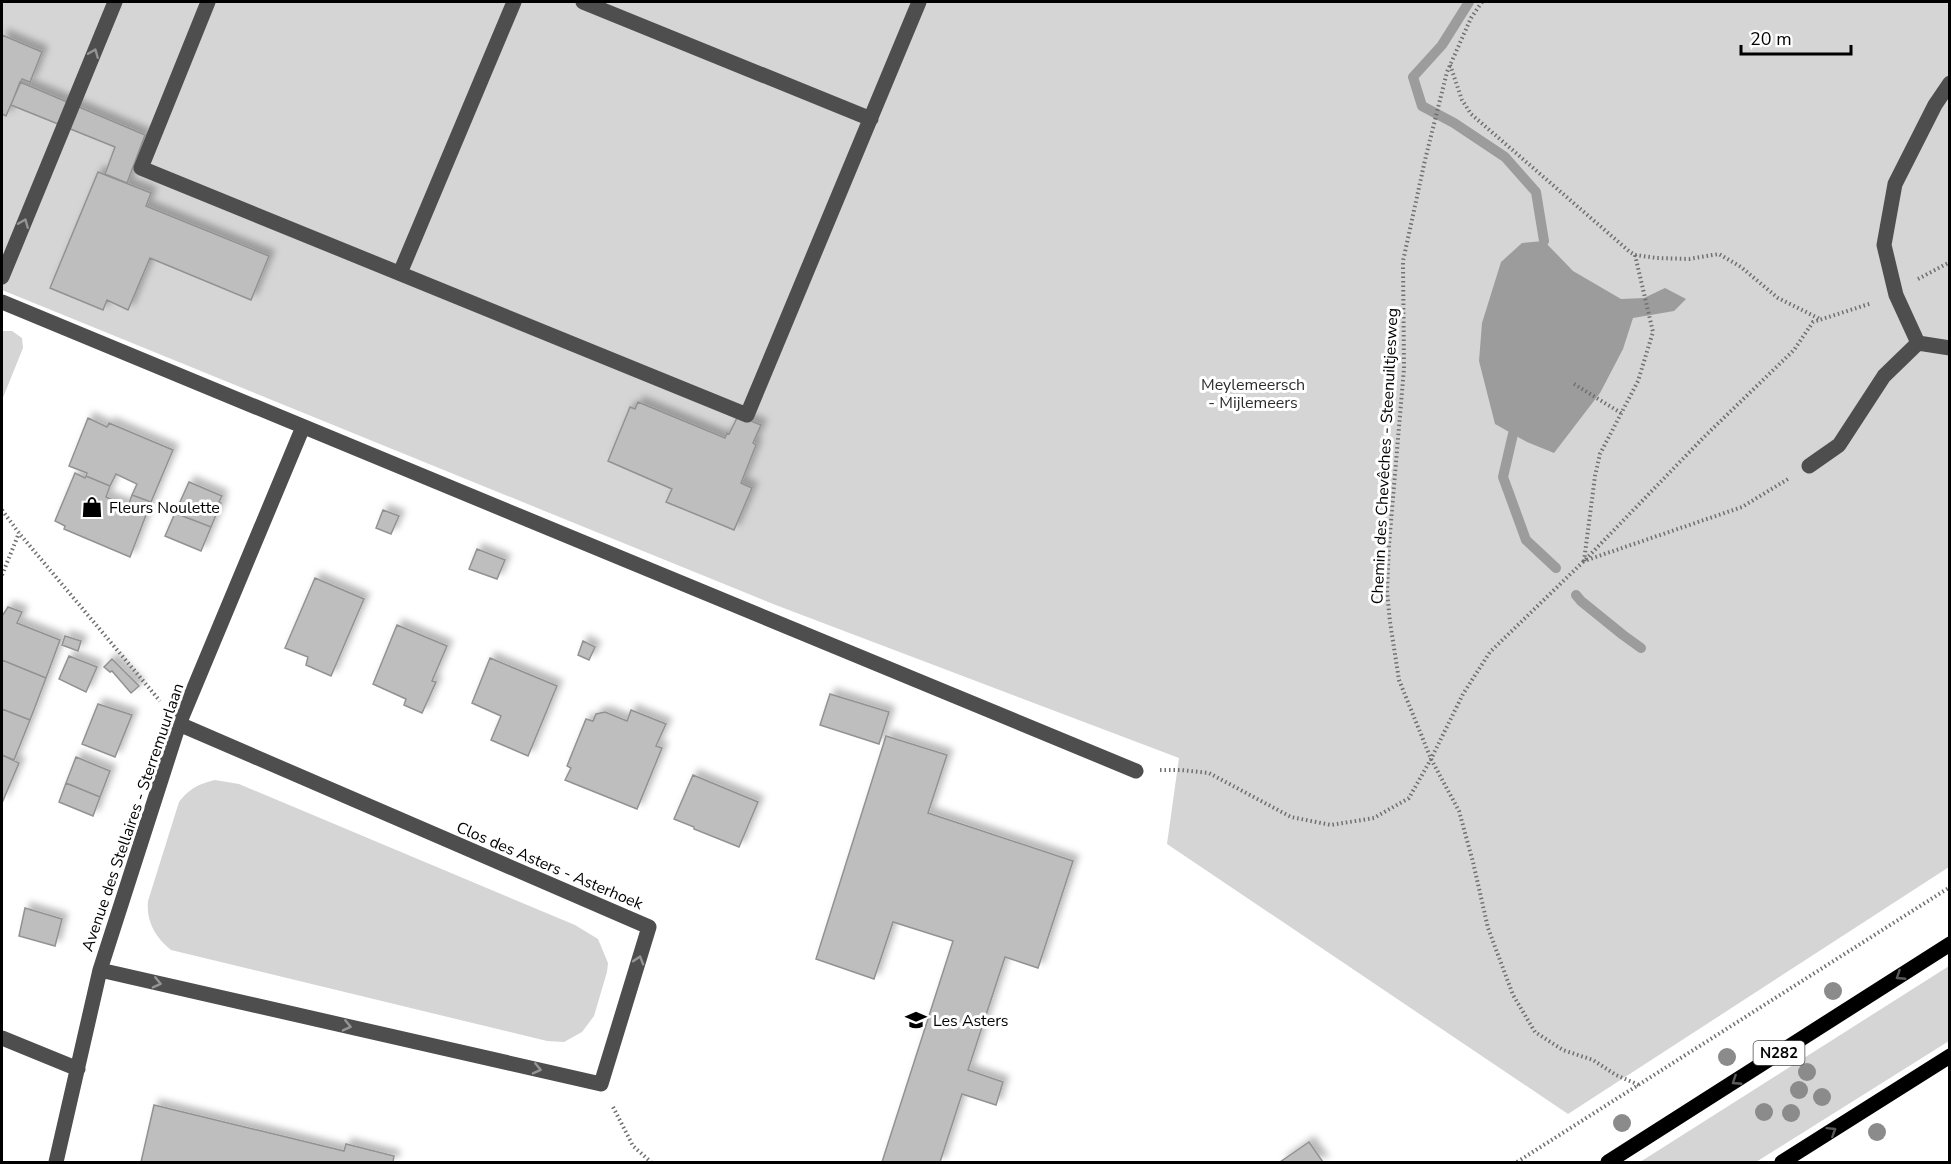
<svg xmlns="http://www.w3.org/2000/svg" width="1951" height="1164" font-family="'Nunito Sans',sans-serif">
  <defs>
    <filter id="shadow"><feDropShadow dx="5.5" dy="-5.5" stdDeviation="3" flood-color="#0004"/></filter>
  </defs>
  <rect width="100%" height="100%" fill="#fff"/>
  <path fill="#d5d5d5" d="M2,2H1949V867L1568,1114L1167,844L1179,758L773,604L2,290Z
    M2,331H12L22,338L23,348L2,400Z
    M215,780L239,784L575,925L598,939L608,963L607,972L594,1016L582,1032L564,1042L547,1041L171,950C155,937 146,921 148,901L179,802C190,788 199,784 215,780Z
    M1949,966V1041L1756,1162H1640Z"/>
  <path fill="#9c9c9c" d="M1544,241L1573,271L1621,299L1644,298L1665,288L1686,299L1674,311L1633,318L1623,349L1600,393L1554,453L1527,442L1495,424L1479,361L1482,323L1501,262L1522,243Z"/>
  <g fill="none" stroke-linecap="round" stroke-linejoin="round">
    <path stroke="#9c9c9c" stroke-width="10" d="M1469,2L1442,45L1413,77L1422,106L1454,123L1505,157L1536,192L1544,241
      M1513,434L1503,477L1526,540L1556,568
      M1576,595L1581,601L1623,635L1641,648"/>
  </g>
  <path fill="#bebebe" stroke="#929292" stroke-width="1.5" filter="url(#shadow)" d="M2,35L42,52L30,82L22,79L6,116L2,114Z
    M20,82L145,135L127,183L105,174L115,147L11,105Z
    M98,172L151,193L146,206L269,256L251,300L150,258L128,310L107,300L103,310L50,288Z
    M638,402L725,438L727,433L729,434L738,416L761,425L753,443L756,445L741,483L752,488L734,530L666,502L672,489L608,461L630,407L635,409Z
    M88,418L107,427L109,423L173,450L151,502L132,495L137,484L116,474L110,486L86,476L87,473L69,466Z
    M75,473L85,478L86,476L110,486L106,497L128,506L132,495L151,502L130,557L64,529L65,526L55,521Z
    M189,482L222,496L219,502L221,503L211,527L175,513Z
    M383,510L399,516L391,534L376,528Z
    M175,513L211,527L201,551L165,536Z
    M477,549L505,560L497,579L469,569Z
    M315,578L364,599L331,676L306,665L308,657L285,648Z
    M8,607L22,612L17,623L60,640L46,678L2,660V616Z
    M397,625L447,646L432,681L436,682L422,713L404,705L406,699L373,684Z
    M65,636L81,641L78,651L62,645Z
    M583,641L595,647L589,660L578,655Z
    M69,656L97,667L86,692L59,679Z
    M490,658L557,686L528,756L491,740L501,716L472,703Z
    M112,659L139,686L131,693L112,671L110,672L104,667Z
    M2,660L46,678L30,720L2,709Z
    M830,694L889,712L879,744L820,725Z
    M98,704L132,715L115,757L82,744Z
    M2,709L30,720L14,760L2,755Z
    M631,710L666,724L656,746L662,748L637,809L565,780L571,768L567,766L586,719L593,721L596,714L605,712L627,721Z
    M886,736L947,755L928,813L1073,861L1038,968L1005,957L968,1070L1003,1082L996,1105L962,1094L940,1162H882L953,941L893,922L874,979L816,959Z
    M2,755L19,763L2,803Z
    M76,757L110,771L100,797L66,783Z
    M693,775L758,802L739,847L694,829V827L674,819Z
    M66,783L100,797L93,816L59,802Z
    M25,908L62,919L55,946L19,936Z
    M154,1105L344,1151L346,1144L394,1156L393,1162H141Z
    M1309,1142L1323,1162H1280Z"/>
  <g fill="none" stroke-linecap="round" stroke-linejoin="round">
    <path stroke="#707070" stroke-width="4" stroke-dasharray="1.5 3" stroke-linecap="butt" d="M1482,2L1471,18L1447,72L1425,160L1403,261L1404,368L1389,545L1387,591L1390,622L1399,680L1431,759L1459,811L1473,862L1488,928L1513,995L1535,1032L1563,1050L1593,1060L1616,1075L1639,1085
      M1450,65L1462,100L1471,114L1630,252L1635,255L1657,258L1689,259L1719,254L1741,267L1778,298L1820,319
      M1635,255L1653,332L1638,381L1600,454L1595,476L1584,561L1742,507L1788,479
      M1918,279L1950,262
      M1574,384L1621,413
      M2,510L19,533L160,701
      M2,575L19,533
      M1160,770H1181L1209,773L1291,817L1331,825L1374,818L1409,798L1431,759L1463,694L1490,652L1584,561L1704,437L1794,350L1813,322L1872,303
      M613,1107L633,1146L651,1162
      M1517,1162L1950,887"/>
    <path stroke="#4e4e4e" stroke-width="15" d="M208,2L141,168L747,415L919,2
      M583,2L871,119
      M1950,83L1935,105L1895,184L1884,245L1896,295L1918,343L1950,348
      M400,273L514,2
      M2,277L115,2
      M2,302L1136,771
      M1809,466L1839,445L1884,376L1918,343
      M100,970L601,1084L649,927L179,724
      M2,1038L78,1069
      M56,1162L100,970L179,724L303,427"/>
    <path stroke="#000" stroke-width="15" d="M1608,1162L1950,944
      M1782,1162L1950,1056"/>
  </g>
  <g fill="#8b8b8b">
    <circle cx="1833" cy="991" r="9"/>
    <circle cx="1727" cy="1057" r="9"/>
    <circle cx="1807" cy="1072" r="9"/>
    <circle cx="1799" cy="1090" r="9"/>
    <circle cx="1822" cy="1097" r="9"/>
    <circle cx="1764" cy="1112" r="9"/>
    <circle cx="1791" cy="1113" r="9"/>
    <circle cx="1622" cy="1123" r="9"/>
    <circle cx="1877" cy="1132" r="9"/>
  </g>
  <defs><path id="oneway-chevron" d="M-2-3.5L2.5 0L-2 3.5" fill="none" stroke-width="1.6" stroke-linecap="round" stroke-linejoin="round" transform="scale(1.5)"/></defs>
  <g stroke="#959595">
    <use href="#oneway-chevron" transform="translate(94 53) rotate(-68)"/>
    <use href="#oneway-chevron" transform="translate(24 223) rotate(-68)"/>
    <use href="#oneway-chevron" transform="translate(639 960) rotate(-73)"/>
    <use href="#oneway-chevron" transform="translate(157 983) rotate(13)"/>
    <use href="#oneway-chevron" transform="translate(347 1026) rotate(13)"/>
    <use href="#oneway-chevron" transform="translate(537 1069) rotate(13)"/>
  </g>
  <g stroke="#595959">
    <use href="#oneway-chevron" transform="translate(1900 976) rotate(147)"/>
    <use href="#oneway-chevron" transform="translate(1736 1081) rotate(147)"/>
    <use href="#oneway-chevron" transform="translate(1832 1131) rotate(-32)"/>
  </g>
  <defs>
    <symbol id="shop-bare" viewBox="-9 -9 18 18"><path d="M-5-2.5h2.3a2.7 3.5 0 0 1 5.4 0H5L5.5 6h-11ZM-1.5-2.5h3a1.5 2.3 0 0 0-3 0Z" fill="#000" stroke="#fff" stroke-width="2.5" paint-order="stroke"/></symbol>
    <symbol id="school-bare" viewBox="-9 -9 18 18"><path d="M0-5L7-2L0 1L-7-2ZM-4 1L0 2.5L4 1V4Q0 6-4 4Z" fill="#000" stroke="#fff" stroke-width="2.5" paint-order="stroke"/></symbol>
  </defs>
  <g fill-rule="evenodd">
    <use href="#shop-bare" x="77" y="492" width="30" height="30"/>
    <use href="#school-bare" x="901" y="1005" width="30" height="30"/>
  </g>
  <g text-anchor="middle" stroke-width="6" stroke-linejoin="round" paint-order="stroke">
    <rect fill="#fff" stroke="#4c4c4c" stroke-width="1.5" x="1753.5" y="1041" width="51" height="24" rx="4.5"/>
    <g font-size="15" font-weight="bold" fill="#000">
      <text x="1779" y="1058">N282</text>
    </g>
    <g font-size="16" fill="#2c2c2c" stroke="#fff">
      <text x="1253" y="390">Meylemeersch<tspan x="1253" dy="18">- Mijlemeers</tspan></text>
    </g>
    <g font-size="16" fill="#000" stroke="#fff">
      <text transform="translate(1384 456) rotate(-87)" y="6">Chemin des Chevêches - Steenuiltjesweg</text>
      <text transform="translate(132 817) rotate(-71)" y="6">Avenue des Stellaires - Sterremuurlaan</text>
      <text transform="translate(550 865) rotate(23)" y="6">Clos des Asters - Asterhoek</text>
    </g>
    <g font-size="16" fill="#000" stroke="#fff" text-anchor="start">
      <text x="109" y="513">Fleurs Noulette</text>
      <text x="933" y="1026">Les Asters</text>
    </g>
  </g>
  <rect width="1951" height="1164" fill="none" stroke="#000000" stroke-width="6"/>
  <path d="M1741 45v9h110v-9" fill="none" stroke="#000000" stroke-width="3"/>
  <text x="1750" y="45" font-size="18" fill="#000000" stroke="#ffffff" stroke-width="4.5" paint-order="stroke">20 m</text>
</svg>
